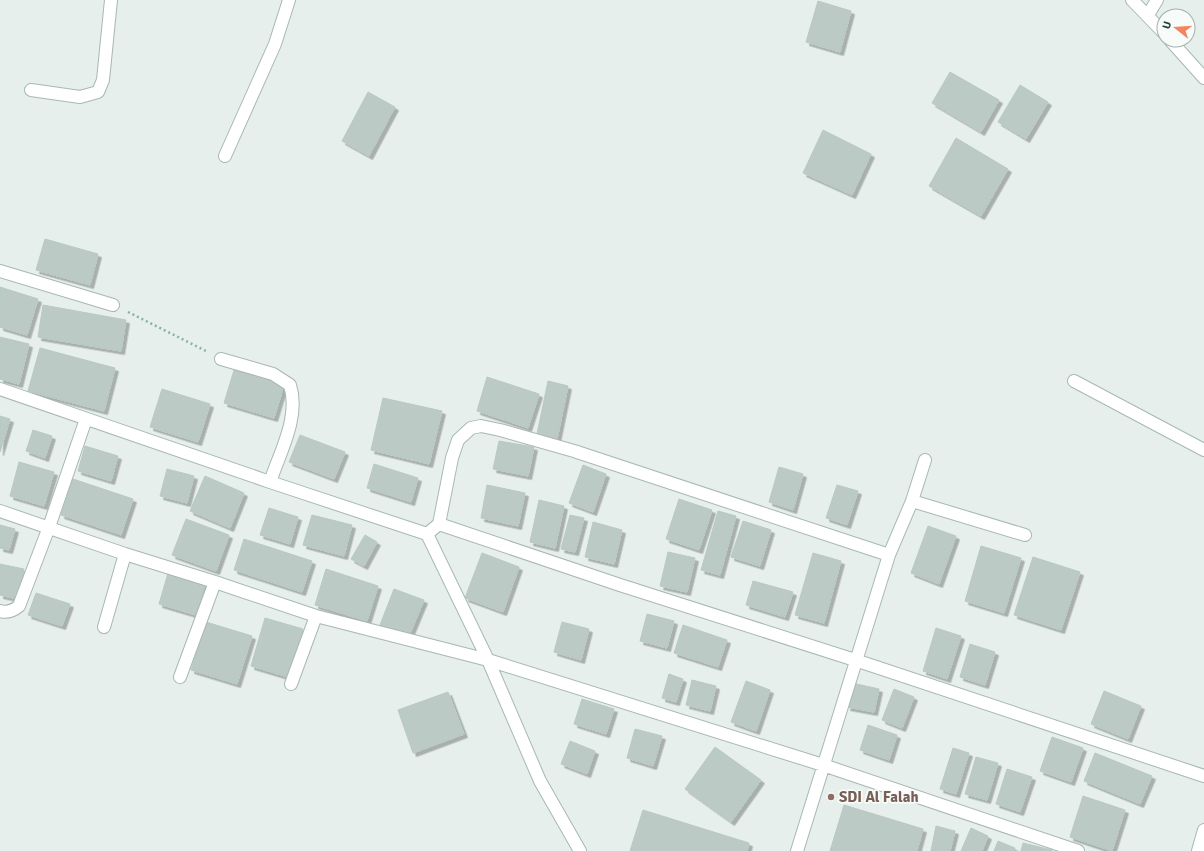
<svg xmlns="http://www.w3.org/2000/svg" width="1204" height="851" font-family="Signika,sans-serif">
  <defs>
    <filter id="shadow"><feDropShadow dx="3.5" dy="3.5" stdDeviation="0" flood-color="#0004"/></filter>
  </defs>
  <rect width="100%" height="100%" fill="#e6efeb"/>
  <path fill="#bbcac4" stroke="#b8c9c2" filter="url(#shadow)" d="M818,1L851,11L840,52L806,42Z
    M950,72L999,100L981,132L932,103Z
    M1020,85L1048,102L1026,139L998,122Z
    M368,92L395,107L369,156L342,141Z
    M823,130L871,154L852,195L803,173Z
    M956,138L1008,169L981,216L929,186Z
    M45,239L98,254L90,285L36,270Z
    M0,287L38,299L27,335L0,327Z
    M43,305L126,320L121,351L38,337Z
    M0,337L29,344L19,384L0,379Z
    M40,348L115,368L104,411L28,391Z
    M235,367L285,382L274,418L224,403Z
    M487,377L539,394L528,428L477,411Z
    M548,381L568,386L557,439L537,434Z
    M162,389L210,404L198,442L150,427Z
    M383,398L442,411L429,464L371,450Z
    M0,416L10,419L0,452Z
    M33,430L52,436L45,458L26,451Z
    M300,435L345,452L334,479L289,462Z
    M499,441L534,447L528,476L493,469Z
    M85,446L118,456L111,481L78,471Z
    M19,462L54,472L44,506L10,496Z
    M374,464L418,478L411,502L367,488Z
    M583,465L606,474L593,512L569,503Z
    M779,467L803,474L793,510L769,502Z
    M167,469L194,476L187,503L160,496Z
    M205,476L244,493L230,528L190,511Z
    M73,479L133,499L121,535L61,515Z
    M487,485L525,493L518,526L481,518Z
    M837,485L858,491L847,525L826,518Z
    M679,499L712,510L699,550L666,539Z
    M539,500L564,506L555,548L530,542Z
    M269,508L298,517L290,544L260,535Z
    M718,511L736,516L720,575L701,570Z
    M312,515L352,525L344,556L303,545Z
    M570,515L584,518L575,552L561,549Z
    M186,519L229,535L216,571L172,555Z
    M743,521L771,530L760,566L731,557Z
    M593,522L622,530L614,564L585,557Z
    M0,525L15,529L9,550L0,548Z
    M928,526L956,536L939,584L911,573Z
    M365,535L377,542L364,566L351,559Z
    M244,539L312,561L302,592L234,570Z
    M981,546L1021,558L1004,613L965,601Z
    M668,552L695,558L687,592L660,586Z
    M482,553L519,567L503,612L465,598Z
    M813,553L841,561L824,623L795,615Z
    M1033,557L1080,572L1061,630L1014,615Z
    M0,564L24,569L17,599L0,595Z
    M326,569L378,586L367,621L315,605Z
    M168,573L205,584L196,615L159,604Z
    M753,581L793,592L785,617L746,605Z
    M394,589L424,600L409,636L380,625Z
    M36,593L70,604L62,626L28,615Z
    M647,614L674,621L667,648L640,641Z
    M265,618L303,629L288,677L251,666Z
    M206,622L252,636L237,684L191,670Z
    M562,622L589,629L581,660L554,652Z
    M683,625L727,640L718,667L674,653Z
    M936,628L961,636L947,679L923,671Z
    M970,644L995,652L985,685L960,677Z
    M669,674L683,679L676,702L662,698Z
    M692,680L716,686L710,711L686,705Z
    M746,681L770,690L756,731L731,722Z
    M852,683L879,689L874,712L847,707Z
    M894,689L914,697L902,728L882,720Z
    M1104,691L1141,706L1128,739L1091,724Z
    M448,692L464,734L413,753L398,710Z
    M582,699L614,709L606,734L574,724Z
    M868,725L897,735L889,760L860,750Z
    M635,729L662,736L653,766L627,758Z
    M1052,737L1083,748L1071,782L1040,771Z
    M570,741L595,751L587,774L561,764Z
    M715,747L761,780L731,822L685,789Z
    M953,748L969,753L956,794L940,789Z
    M1095,753L1152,776L1140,804L1084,781Z
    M976,757L998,763L987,800L965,794Z
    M1007,769L1032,777L1020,812L996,804Z
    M1083,796L1125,810L1112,851L1070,837Z
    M844,805L923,829L917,851H830Z
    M643,810L749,843L747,851H630Z
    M936,826L955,831L950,851H931Z
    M971,828L988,836L982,851H961Z
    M998,841L1015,848L1014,851H994Z
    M1023,843L1052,850V851H1021Z"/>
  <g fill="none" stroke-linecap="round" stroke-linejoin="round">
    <defs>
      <path id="street" d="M1132,0L1164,33
        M1148,15L1157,0
        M1170,40L1204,78
        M31,90L80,97L98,92L103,80L111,0
        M225,156L275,44L289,0
        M0,271L113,305
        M221,359L273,374L290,385C300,417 280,452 270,482
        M1074,381L1204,450
        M0,389L270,482L427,534L488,660L540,781L580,851
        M912,501L1025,535
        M0,511L125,554L215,582L316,616L488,660L823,765L1078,851
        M439,524L452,458L458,440L471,428L481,426L500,430L574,451L889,555
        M427,534L439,524L620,585L855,660L1204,776
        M0,611C7,613 13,611 19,606L49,527L86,419
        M104,627L125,554
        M180,677L215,582
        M291,684L316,616
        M797,851L889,555L912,501L925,460
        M1198,851L1204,830"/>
    </defs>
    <use href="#street" stroke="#a8b8b2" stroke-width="14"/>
    <path stroke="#86b3a5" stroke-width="2.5" stroke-dasharray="2 3" stroke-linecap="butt" d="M128,312L206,351"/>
    <use href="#street" stroke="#fff" stroke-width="12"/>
  </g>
  <circle fill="#8d6e63" stroke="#f7fbf9" stroke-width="1.5" cx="831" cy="797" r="4"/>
  <g text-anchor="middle" stroke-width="3.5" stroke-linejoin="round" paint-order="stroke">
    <g font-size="15" font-weight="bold" fill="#785e54" stroke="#f7fbf9" text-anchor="start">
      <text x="839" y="802">SDI Al Falah</text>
    </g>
  </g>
  <g transform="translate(1176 28) rotate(287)"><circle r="19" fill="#f7fbf9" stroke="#a3b1ad"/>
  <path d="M0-3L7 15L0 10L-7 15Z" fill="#f4845f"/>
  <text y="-6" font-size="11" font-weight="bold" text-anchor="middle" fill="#24423a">U</text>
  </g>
</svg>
